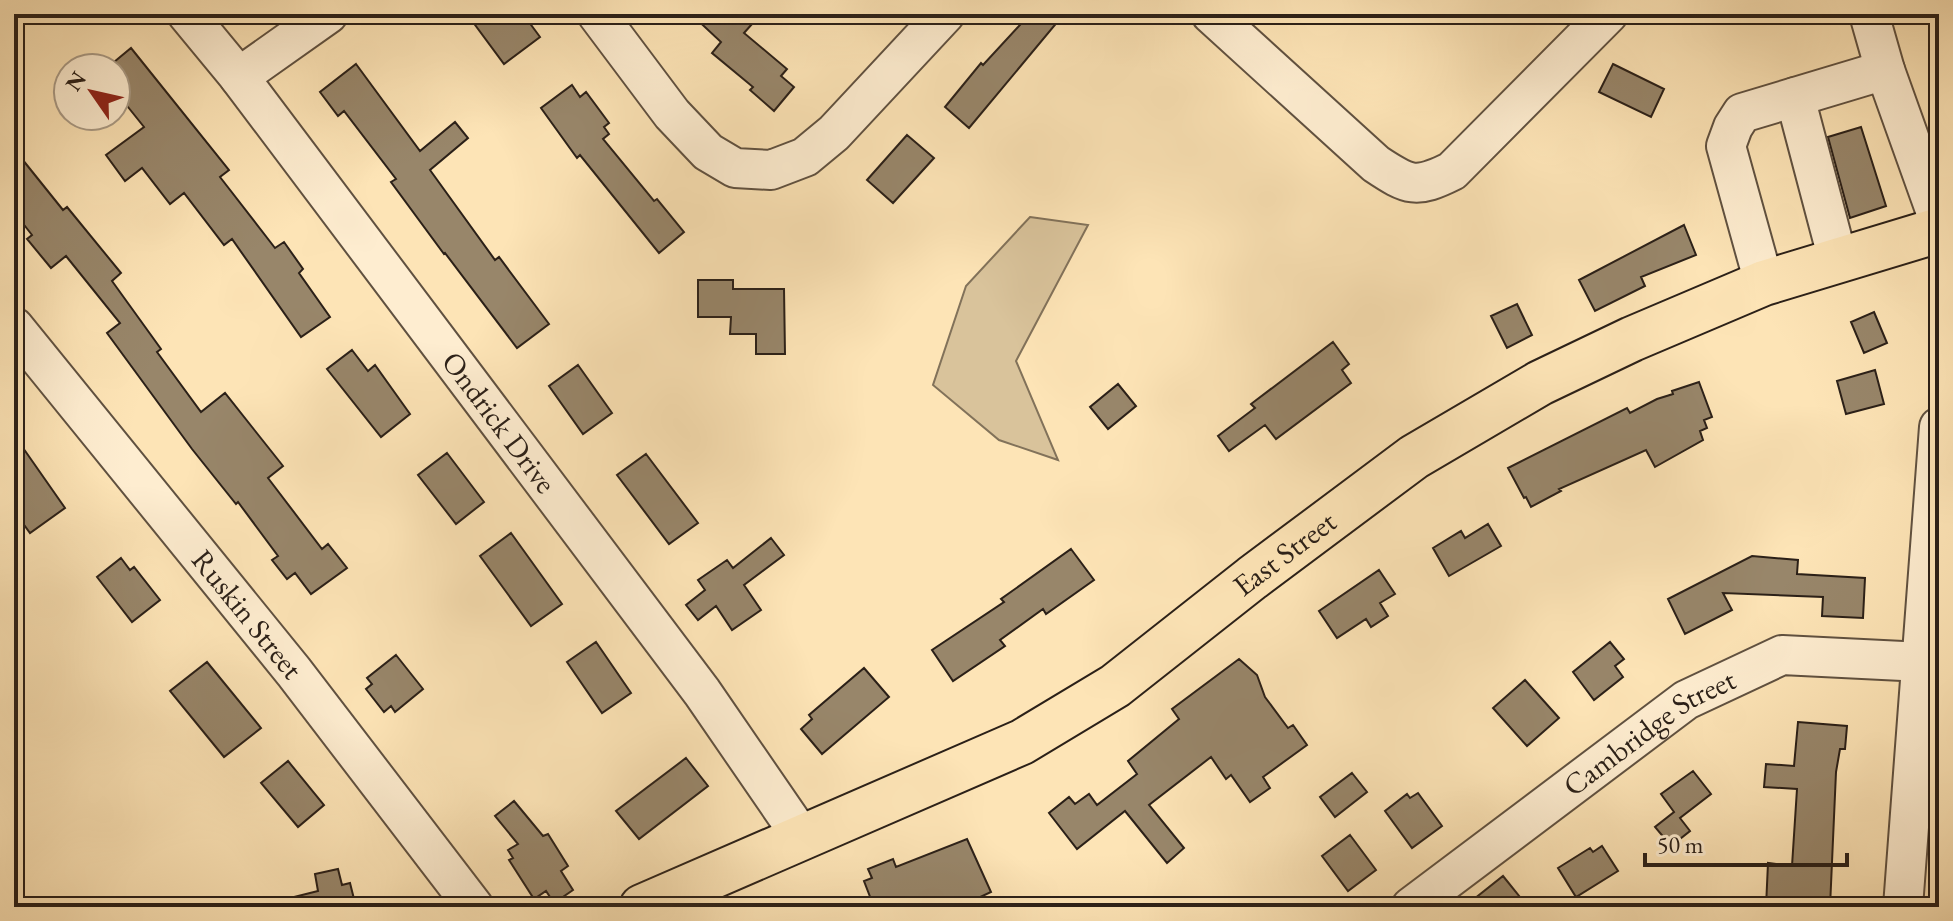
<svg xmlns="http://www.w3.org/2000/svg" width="1953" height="921" font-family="'EB Garamond',serif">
  <rect width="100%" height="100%" fill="#fde4b6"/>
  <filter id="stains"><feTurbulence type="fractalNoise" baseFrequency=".0025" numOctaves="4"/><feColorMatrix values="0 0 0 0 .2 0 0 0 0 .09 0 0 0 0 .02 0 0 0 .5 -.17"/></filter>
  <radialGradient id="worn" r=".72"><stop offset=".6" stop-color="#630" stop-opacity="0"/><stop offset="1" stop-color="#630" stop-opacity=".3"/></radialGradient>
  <path fill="#d9c39b" stroke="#82725a" stroke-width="2" d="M1030,217L1088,225L1016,361L1058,460L999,440L933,385L966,286Z"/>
  <path fill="#98866a" stroke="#2b2018" stroke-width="2" d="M467,14H523L540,37L504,64Z
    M691,14H761L744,33L787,69L781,76L794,87L774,111L750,90L753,87L712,53L721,42Z
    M1030,14H1064L969,128L945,107L981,63L983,65Z
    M131,48L229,170L220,177L275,248L284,242L303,269L299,273L330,317L301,337L232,239L224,245L184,193L170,204L142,168L125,181L106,155L144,127L116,92V68L108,67Z
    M356,64L420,151L455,122L468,138L430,170L495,260L499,257L549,324L517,348L445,253L444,254L391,182L396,179L344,111L338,116L320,92Z
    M1613,64L1664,89L1651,117L1599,92Z
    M572,85L580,97L586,92L609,123L604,127L609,134L603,139L654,201L657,199L684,232L659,253L580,155L577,158L541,108Z
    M1861,127L1886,206L1850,218L1828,137Z
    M907,135L934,158L893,203L867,180Z
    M14,149L63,210L67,207L121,273L112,281L161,349L157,352L201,412L225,393L283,466L268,478L322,549L328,544L347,568L311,594L295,573L287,579L272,560L278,556L238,502L236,504L192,449L107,333L120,323L66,256L51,268L27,239L32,235L14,212Z
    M1684,225L1696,255L1641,277L1645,286L1595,311L1579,280Z
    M698,280H733V289H784L785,354H756V334H730L731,317H698Z
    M1517,304L1532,335L1507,348L1491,316Z
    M1874,312L1887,343L1864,353L1851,322Z
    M1333,342L1349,364L1342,370L1351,383L1276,439L1265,425L1229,451L1218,436L1255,408L1251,404Z
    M352,350L368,371L375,365L410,414L381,437L327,369Z
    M578,365L612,413L583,434L549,386Z
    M1875,370L1884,404L1846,414L1837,381Z
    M1699,382L1712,417L1704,420L1707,428L1700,431L1703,440L1655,467L1646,450L1559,489L1561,491L1531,507L1526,497L1524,498L1508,468L1627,408L1630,413L1657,399L1673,394L1672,391Z
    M1118,384L1136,406L1108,429L1090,407Z
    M14,435L65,508L30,533L14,511Z
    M447,453L484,502L456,524L418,475Z
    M646,454L698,523L669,544L617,475Z
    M1488,524L1501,546L1449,576L1433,548L1461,531L1465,538Z
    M511,533L562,604L531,626L480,556Z
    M771,538L784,555L744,585L761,610L732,630L716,606L698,620L686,605L705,590L698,580L727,560L733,568Z
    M1071,549L1094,580L1046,614L1043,609L1000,640L1005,646L953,681L932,650L1004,602L1001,599Z
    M1752,556L1798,560L1797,574L1865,578L1863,618L1822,616L1823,597L1723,593L1732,610L1685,634L1668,599Z
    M121,558L130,570L134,567L160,600L132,622L97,577Z
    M1379,570L1395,594L1380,603L1388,616L1371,627L1366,619L1337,638L1319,611Z
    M596,642L631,693L602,713L567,662Z
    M1610,642L1624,659L1615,666L1623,677L1594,700L1573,672Z
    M396,655L423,689L395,712L391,706L384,712L366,689L372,684L367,678Z
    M1239,659L1257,675L1265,697L1288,728L1293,725L1307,745L1263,777L1270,788L1250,802L1231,775L1226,779L1211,757L1149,805L1184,848L1167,863L1125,811L1077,849L1049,813L1069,797L1075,804L1089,794L1097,805L1137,774L1128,761L1179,719L1172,709Z
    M207,662L261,728L224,757L170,691Z
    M864,668L889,697L822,754L801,729L812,719L809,715Z
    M1525,680L1559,718L1527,746L1493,708Z
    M1798,722L1847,726L1845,749H1840L1836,772L1830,907H1766L1768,863L1792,866L1797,789L1764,787L1766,764L1794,766Z
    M686,758L708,786L639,839L616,811Z
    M288,761L324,805L298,827L261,783Z
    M1693,771L1711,794L1680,818L1690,831L1671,846L1655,827L1674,812L1661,794Z
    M1352,773L1367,792L1335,817L1320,797Z
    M1418,793L1442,826L1412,848L1385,811L1407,794L1410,798Z
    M514,801L543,836L548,834L568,866L561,871L573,890L554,903L546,891L534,899L509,860L513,858L508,850L518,844L495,816Z
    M1350,835L1376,870L1348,891L1322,856Z
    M967,839L991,892L959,907H874L864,881L872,878L868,869L893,859L896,867Z
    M1602,846L1618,871L1576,897L1558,868L1590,848L1593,852Z
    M338,869L342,885L350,883L356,907H287L286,899L318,891L315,874Z
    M1503,876L1528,907H1464Z"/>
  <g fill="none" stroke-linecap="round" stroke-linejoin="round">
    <defs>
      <g id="minor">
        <path id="s1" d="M187,14L239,77L702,692L803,839"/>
        <path d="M597,14L672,114L708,152L735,168L771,170L805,157L834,133L945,14"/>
        <path d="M1211,14L1376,164C1409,186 1416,189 1452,171L1608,14"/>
        <path d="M1869,14L1885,70L1939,221"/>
        <path d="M239,77L328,14"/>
        <path d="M1795,97L1838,260"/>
        <path d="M1764,283L1726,146L1733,127L1742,113L1885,70"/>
        <path id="s2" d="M14,327L294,672L474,907"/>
        <path id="s3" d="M1411,907L1686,700L1782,655L1923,662"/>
        <path d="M1903,907L1939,427"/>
      </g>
      <g id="major">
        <path id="s4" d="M642,907L1022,742L1115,686L1252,578L1414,457L1540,383L1632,339L1764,283L1939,230"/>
      </g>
    </defs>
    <use href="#minor" stroke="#605140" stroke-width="42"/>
    <use href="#major" stroke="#2b2018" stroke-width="48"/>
    <use href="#minor" stroke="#feedd0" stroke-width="38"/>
    <use href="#major" stroke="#fde4b6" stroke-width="44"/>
  </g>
  <g text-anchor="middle" stroke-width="6" stroke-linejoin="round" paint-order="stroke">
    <g font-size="30" fill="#2b2018" stroke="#feedd0">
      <text dy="10" stroke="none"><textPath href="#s1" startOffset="514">Ondrick Drive</textPath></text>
      <text dy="10" stroke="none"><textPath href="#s4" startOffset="738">East Street</textPath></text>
      <text dy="10" stroke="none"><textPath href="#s2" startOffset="370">Ruskin Street</textPath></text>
      <text dy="10" stroke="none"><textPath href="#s3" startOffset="296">Cambridge Street</textPath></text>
    </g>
  </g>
  <rect width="1953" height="921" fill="none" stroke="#fde4b6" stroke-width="48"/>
  <rect x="16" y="16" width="1921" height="889" fill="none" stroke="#2b2018" stroke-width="4"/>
  <rect x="24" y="24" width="1905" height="873" fill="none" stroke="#2b2018" stroke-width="2"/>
  <g transform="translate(92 92) rotate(304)"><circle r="38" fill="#feedd0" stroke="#aa9b86" stroke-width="2"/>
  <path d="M0-6L14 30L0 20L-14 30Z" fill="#8f2418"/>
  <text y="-12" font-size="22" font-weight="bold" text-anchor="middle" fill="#2b2018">N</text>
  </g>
  <path d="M1645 853v12h202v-12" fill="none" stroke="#2b2018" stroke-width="4"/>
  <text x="1657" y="853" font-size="24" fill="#2b2018" stroke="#feedd0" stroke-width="6" paint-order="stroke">50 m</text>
  <rect width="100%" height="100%" filter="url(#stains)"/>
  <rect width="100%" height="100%" fill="url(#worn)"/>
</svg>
